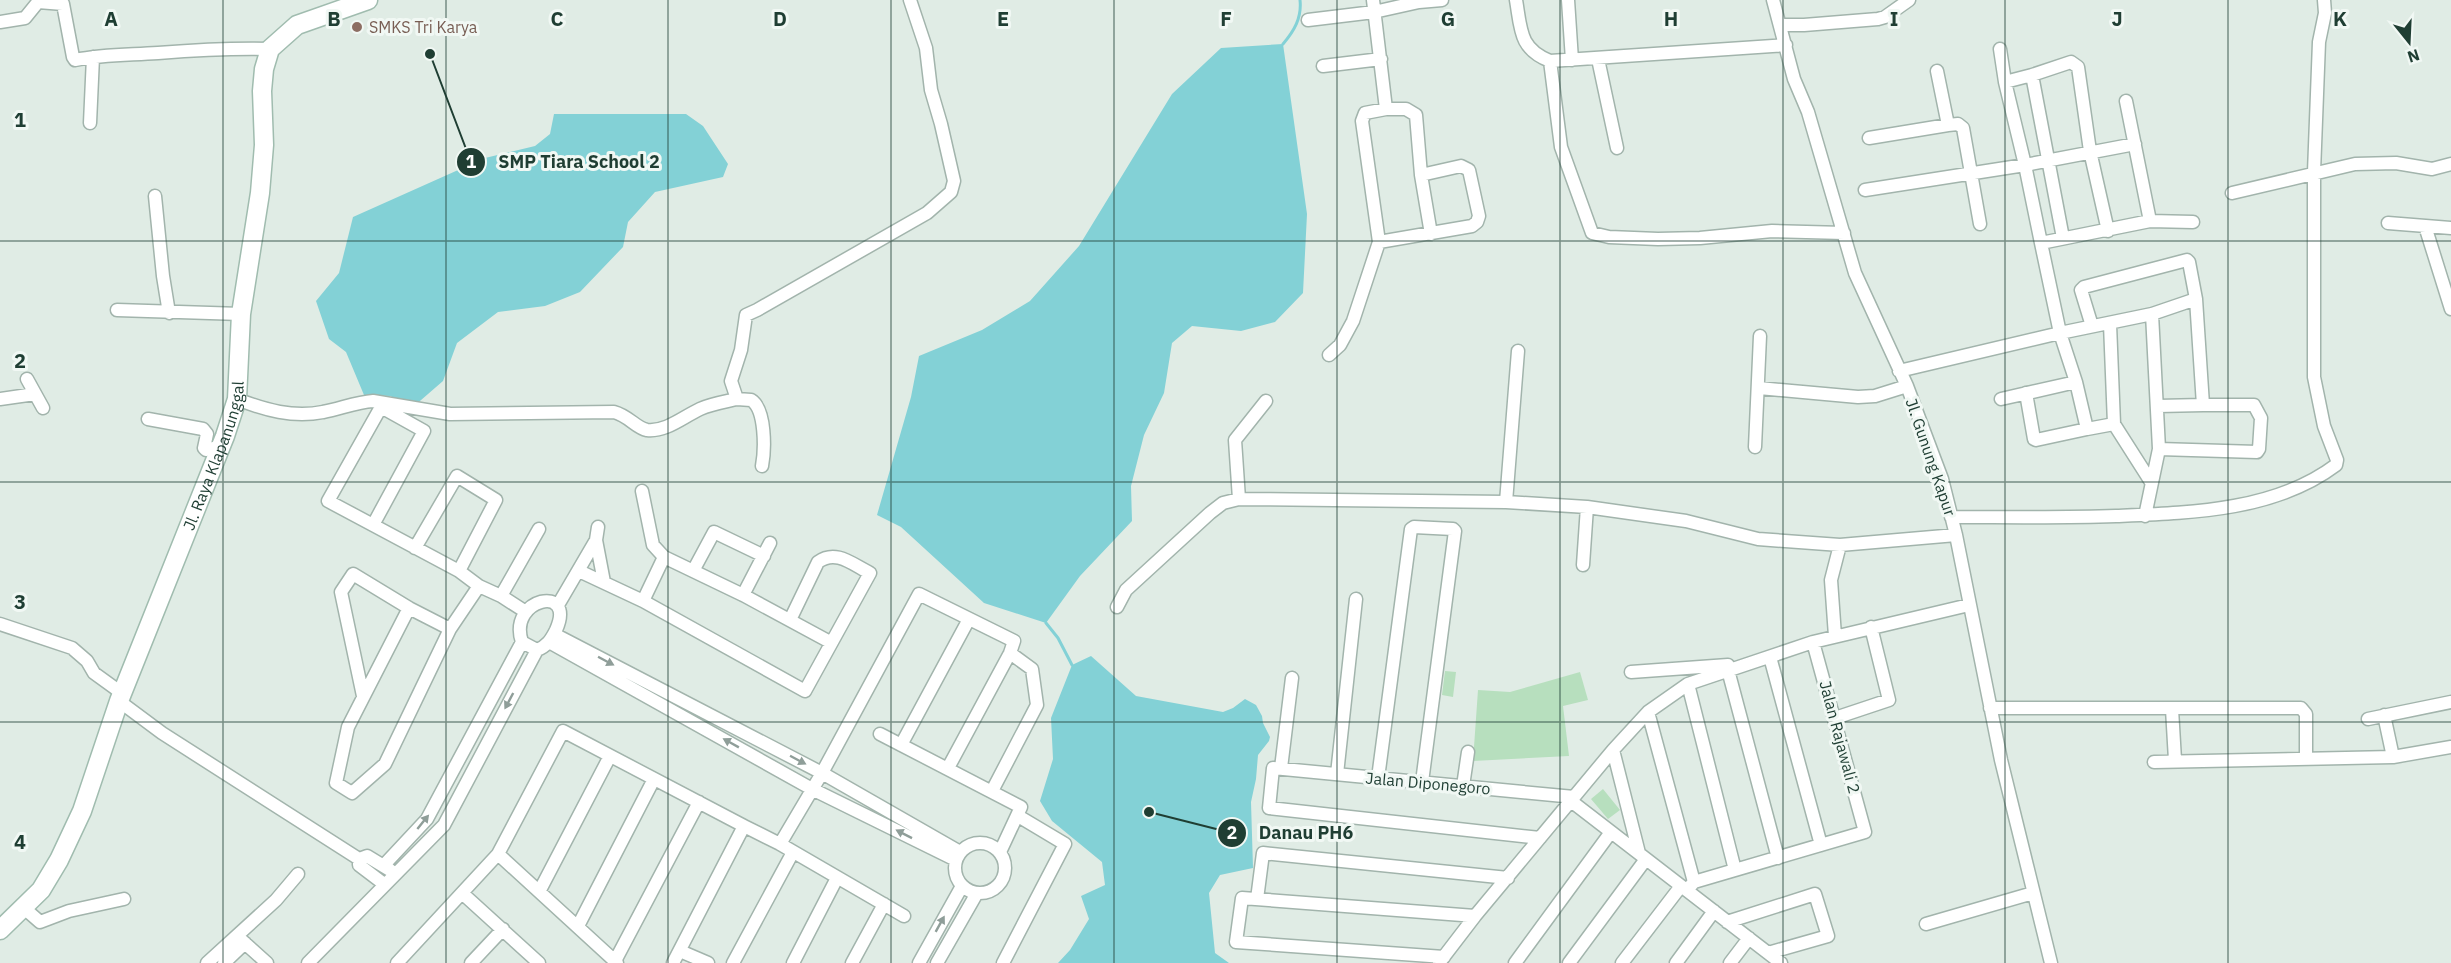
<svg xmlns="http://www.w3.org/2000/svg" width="2451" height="963" font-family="'IBM Plex Sans',sans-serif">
  <rect width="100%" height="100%" fill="#e0ece5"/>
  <path fill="#b7dfbe" d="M1445,671L1456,672L1453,697L1442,695Z
    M1580,672L1588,700L1563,706L1569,756L1473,761L1478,690L1510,692Z
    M1603,789L1620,810L1608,819L1591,799Z"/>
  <path fill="#83d1d6" d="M1283,44L1307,214L1303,293L1275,322L1241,331L1192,326L1172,343L1164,393L1144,435L1131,486L1132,521L1080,576L1046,623L984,603L901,527L877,515L911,397L919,356L982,330L1030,301L1079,246L1172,94L1221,48Z
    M554,114H686L703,126L728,164L723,177L655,192L628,222L623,247L580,292L545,306L498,312L457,343L443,381L413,407L390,396L364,395L346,352L329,339L316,301L339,273L353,217L485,158L535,146L550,134Z
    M1091,656L1136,696L1223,712L1233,708L1245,699L1256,705L1262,716L1263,723L1270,737L1269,741L1258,755L1256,779L1251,802L1253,868L1220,875L1209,893L1215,953L1229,963H1058L1070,950L1089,919L1081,896L1105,885L1102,862L1052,821L1040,801L1053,759L1051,718L1072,665Z"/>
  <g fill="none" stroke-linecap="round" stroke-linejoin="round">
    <path stroke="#83d1d6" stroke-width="3" d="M1283,44C1294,31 1302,18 1300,0
      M1046,623L1058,638L1072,665"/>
    <defs>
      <path id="street" d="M1373,0L1386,109H1406L1416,115L1421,175L1461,166L1469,170L1479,216L1477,222L1472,226L1379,242
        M1516,0C1521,29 1519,49 1550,61L1786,45
        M1568,0L1572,60
        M1773,0L1794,79L1808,112L1855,273L1907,386L1942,479L1956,535L2001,760L2051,963
        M1308,20L1374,12L1419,2L1442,0
        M0,22L25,18L38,2L63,4L73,57L75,60C104,54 129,55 158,53C196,50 232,48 270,49
        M1781,25H1804L1878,19L1885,17L1909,0
        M1598,59L1617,148
        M1550,61L1561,147L1592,233L1609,237L1658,239L1700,238L1772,231L1844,233
        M1323,66L1381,59
        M1937,71L1948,125L1958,124L1963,128L1980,224
        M2032,75L2071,62L2078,67L2090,151L2108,231
        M2005,82L2032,75L2063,238
        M2126,101L2150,221
        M90,123L93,57
        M1869,138L1948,125
        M2135,144L2025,165L2041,243L2150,221L2193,222
        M1421,175L1431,234
        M1865,190L2025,165L2005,82L2000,49
        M2232,193L2355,164L2396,163L2432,169L2451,164
        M155,196L163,276L169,313
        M2388,223L2451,228
        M2425,226L2451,309
        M117,310L241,314
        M2152,314L2159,449
        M2110,324L2114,424L2151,482
        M2092,326L2081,290L2084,287L2187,260L2189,262L2196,299L2203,405H2254L2261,418L2259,449L2257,452L2159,449L2145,516
        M1329,355L1340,345L1353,321L1379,242L1362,121L1365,113L1386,109
        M1899,371L2060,333L2041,243
        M27,379L43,408
        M1759,388L1858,397L1875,396L1907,386
        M2026,393L2034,439L2036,440L2087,429
        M0,399L35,394
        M237,399C265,410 293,418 323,412C340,409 356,402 373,401L450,414L614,412C629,416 636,428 647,430C666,432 683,417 700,409C711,404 724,402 737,399L731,381L741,350L746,315L757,310L927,213L951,192L954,181L941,124L931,90L926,48L910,0
        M737,399L751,400C766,409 765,450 762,466
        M2001,399L2076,382
        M2158,406L2203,405
        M148,419L203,429L207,434L204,448L206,450L221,446
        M2114,424L2087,429L2076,382L2060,333L2152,314L2196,299
        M1755,447L1760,336
        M642,491L653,545L664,557L743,595L830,642
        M1239,499L1235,440L1266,401
        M1506,502L1518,351
        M1951,517C2006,517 2061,518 2116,516C2190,513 2275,511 2336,465L2337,460L2324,426L2314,377V172L2319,42L2325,13L2324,0
        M373,525L424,431L381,407L328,501L459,571L479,586L501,596L526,612
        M596,540L598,527
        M415,548L457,476L496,500L459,571
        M1583,565L1587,507
        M579,571L643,601L805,691L870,573C852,564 836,549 818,562L790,620
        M693,571L714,532L764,556
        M743,595L770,543
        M501,596L539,529
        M643,601L664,557
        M558,605L596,540L604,582
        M1117,607L1126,590L1210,513L1223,503L1239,499L1506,502L1587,507L1686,521L1758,539L1840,545L1956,535
        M0,624L72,648L87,661L94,673L123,694
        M450,629L409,608L348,727L336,783L352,793L385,764L450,629L479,586
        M554,634L822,773L960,852
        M1835,636L1831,580L1840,545
        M549,642L812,789L956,860
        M1770,657L1821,845
        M1728,670L1778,858
        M1631,672L1728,665
        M1688,684L1735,870
        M363,696L341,592L353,574L409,608
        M119,701L162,733L359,859V865L384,884
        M1990,708H2301L2306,714V757
        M2172,709L2175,760
        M1648,712L1694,882
        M2384,715L2393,757
        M1835,718L1889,700L1871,627
        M2368,719L2451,702
        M880,734L1021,807L1000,852
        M901,745L969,619
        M1613,750L1639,853
        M2154,762L2393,757L2451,747
        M1281,768L1292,678
        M1337,774L1356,599
        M1378,778L1411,529L1414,527L1453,529L1455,531L1422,782
        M1463,786L1468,752
        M992,791L1037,705L1032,669L1010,653
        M1571,801L1781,963
        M1540,838L1269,808L1273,768L1574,797
        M955 868a25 25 0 1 1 50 0a25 25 0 1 1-50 0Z
        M780,844L822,773L919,594L1014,641L1010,653L948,768
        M498,854L563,731L744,826
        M359,859L367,856L390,870
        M384,865L427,819L522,642
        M540,890L610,756
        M1687,890L1694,882L1865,832L1813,642
        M462,893L539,963
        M1257,899L1263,853L1508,878
        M24,908L40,922L69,911L124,899
        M1727,922L1815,894L1828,936L1768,953
        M1926,924L2033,893
        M578,926L654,779
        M237,936L267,963
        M680,951L708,963
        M1444,957L1236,942L1242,898L1475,916
        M615,961L699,802
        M207,963L276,900L298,874
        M224,963L245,943
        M308,963L444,825L537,650C547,646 551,640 556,630C577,583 507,598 522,642L537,650
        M397,963L498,854L617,963
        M471,963L503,929
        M673,963L744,826L780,844L904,916
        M733,963L793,852
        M793,963L837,878
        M852,963L884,904
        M919,963L962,886
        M937,963L977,893
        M1003,963L1065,844L1018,816
        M1439,963L1475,916L1613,750L1648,712L1688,684L1813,642L1969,605
        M1515,963L1611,832
        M1569,963L1646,859
        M1622,963L1681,886
        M1676,963L1714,911
        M1730,963L1749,938"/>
      <g id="secondary">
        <path id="s1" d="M0,930L41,890L59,860L82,811L119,701L225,436L237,399L241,314L260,193L264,145L262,91L264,69L270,49L297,25L368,0"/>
      </g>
    </defs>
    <use href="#street" stroke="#a2b4ac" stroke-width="15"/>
    <use href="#secondary" stroke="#a0bcaf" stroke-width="21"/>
    <use href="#street" stroke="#fff" stroke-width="12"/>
    <use href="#secondary" stroke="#fff" stroke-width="18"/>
  </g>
  <defs><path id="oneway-solid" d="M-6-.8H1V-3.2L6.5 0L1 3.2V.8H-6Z" transform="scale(1.5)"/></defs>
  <g fill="#8f9e99">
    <use href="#oneway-solid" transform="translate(606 661) rotate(28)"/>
    <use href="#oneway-solid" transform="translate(509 701) rotate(118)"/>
    <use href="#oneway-solid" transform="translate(731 743) rotate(-151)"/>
    <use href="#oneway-solid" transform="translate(798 760) rotate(28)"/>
    <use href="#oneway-solid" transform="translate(423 822) rotate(-51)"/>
    <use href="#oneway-solid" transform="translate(904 834) rotate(-153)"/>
    <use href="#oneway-solid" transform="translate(940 924) rotate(-61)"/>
  </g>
  <path fill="none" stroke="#1f3e33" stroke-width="1.5" stroke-opacity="0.55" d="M223,0V963M446,0V963M668,0V963M891,0V963M1114,0V963M1337,0V963M1560,0V963M1783,0V963M2005,0V963M2228,0V963M0,241H2451M0,482H2451M0,722H2451"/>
  <circle fill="#8d6e63" stroke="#f1f8f4" stroke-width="2" cx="357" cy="27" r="6"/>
  <g text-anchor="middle" stroke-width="6" stroke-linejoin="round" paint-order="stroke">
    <g font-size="16" fill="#785e54" stroke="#f1f8f4" text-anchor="start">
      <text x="369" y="33">SMKS Tri Karya</text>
    </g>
    <g font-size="16" fill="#1f3e33" stroke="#f1f8f4">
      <text dy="6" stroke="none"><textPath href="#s1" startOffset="526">Jl. Raya Klapanunggal</textPath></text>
      <text transform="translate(1931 457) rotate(71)" y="6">Jl. Gunung Kapur</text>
      <text transform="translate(1840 737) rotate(75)" y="6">Jalan Rajawali 2</text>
      <text transform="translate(1428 783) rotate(5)" y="6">Jalan Diponegoro</text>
    </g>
  </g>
  <g font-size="20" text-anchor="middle" font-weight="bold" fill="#1f3e33" stroke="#f1f8f4" stroke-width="6" stroke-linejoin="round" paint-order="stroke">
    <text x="111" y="26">A</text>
    <text x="334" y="26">B</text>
    <text x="557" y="26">C</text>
    <text x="780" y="26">D</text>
    <text x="1003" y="26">E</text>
    <text x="1226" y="26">F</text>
    <text x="1448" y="26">G</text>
    <text x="1671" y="26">H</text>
    <text x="1894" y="26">I</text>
    <text x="2117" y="26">J</text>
    <text x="2340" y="26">K</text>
    <text x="20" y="127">1</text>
    <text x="20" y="368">2</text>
    <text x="20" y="609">3</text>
    <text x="20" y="849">4</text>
  </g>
  <path fill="none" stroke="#1f3e33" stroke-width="2" d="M430 54L471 162M1149 812L1232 833"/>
  <g fill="#1f3e33" stroke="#f1f8f4" stroke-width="2">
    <circle cx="430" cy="54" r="6"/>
    <circle cx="1149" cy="812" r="6"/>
    <circle cx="471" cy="162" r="15"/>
    <circle cx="1232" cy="833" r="15"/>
  </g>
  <g font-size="18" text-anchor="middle" font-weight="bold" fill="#fff">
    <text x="471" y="168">1</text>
    <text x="1232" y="839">2</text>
  </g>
  <g font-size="18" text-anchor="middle" font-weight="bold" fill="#1f3e33" stroke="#f1f8f4" stroke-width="6" stroke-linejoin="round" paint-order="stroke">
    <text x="579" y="168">SMP Tiara School 2</text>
    <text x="1306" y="839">Danau PH6</text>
  </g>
  <g transform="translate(2409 42) rotate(162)" stroke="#f1f8f4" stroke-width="4.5" paint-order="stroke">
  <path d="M0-4.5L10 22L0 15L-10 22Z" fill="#1f3e33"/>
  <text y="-9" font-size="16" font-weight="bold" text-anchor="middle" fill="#1f3e33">N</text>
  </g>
</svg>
